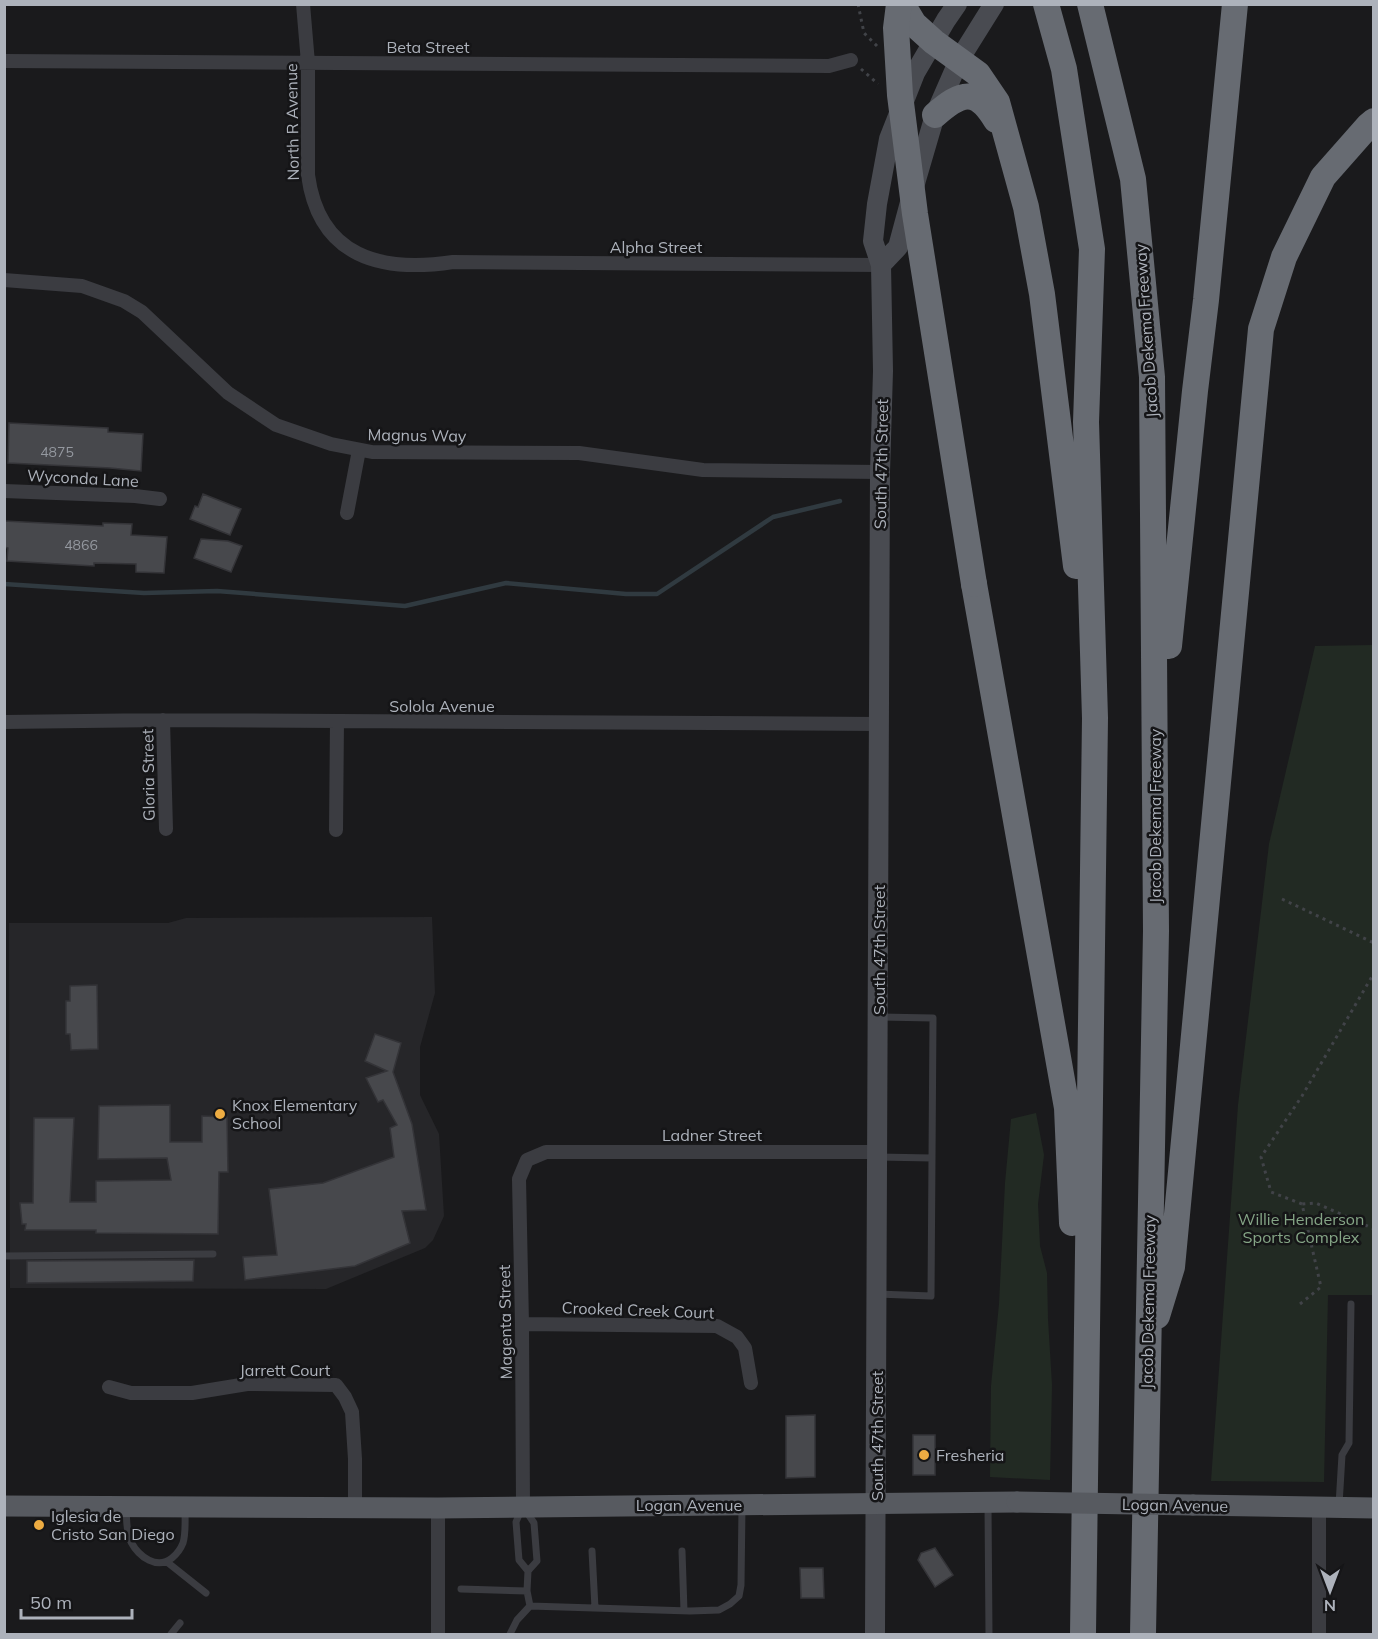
<svg xmlns="http://www.w3.org/2000/svg" width="1378" height="1639" font-family="Mulish,sans-serif">
  <rect width="100%" height="100%" fill="#1a1a1c"/>
  <path fill="#262629" d="M432,917L435,993L420,1047V1095L439,1134L444,1216L433,1240L425,1248L326,1289L10,1288L9,923H168L186,918Z"/>
  <path fill="#222a23" d="M1373,645V1295H1328L1324,1482L1211,1481L1238,1105L1269,844L1315,646Z
    M1036,1113L1044,1155L1038,1204L1040,1246L1047,1273L1048,1319L1052,1385L1050,1480L990,1477L991,1386L999,1304L1005,1183L1011,1119Z"/>
  <g fill="none" stroke-linecap="round" stroke-linejoin="round">
    <path stroke="#303a40" stroke-width="4.5" d="M4,584L144,593L217,591L405,606L506,583L626,594H657L773,517L840,501"/>
  </g>
  <path fill="#47484c" stroke="#343438" stroke-width="1.5" d="M9,423L108,428V432L143,434L141,471L110,468L8,463Z
    M203,494L241,509L230,535L190,519L195,506L198,507Z
    M4,521L103,526V523L132,524L131,535L167,537L164,573L136,572V564L94,563V566L7,561L8,548L4,547Z
    M201,539L228,541L242,546L231,572L194,558Z
    M97,985L98,1049L71,1050L70,1034H66V1001H70V986Z
    M375,1034L401,1043L393,1072L412,1124L426,1210L402,1211L410,1243L355,1266L245,1280L243,1257L277,1255L269,1189L323,1183L394,1157L390,1128L397,1125L383,1100L378,1102L366,1078L387,1071L365,1061Z
    M170,1105V1142H202V1116L227,1117L228,1172H219L218,1234L96,1233V1230H25L26,1224H22L20,1203H33L34,1118H74L70,1202H96V1181L171,1180L167,1158L98,1159L99,1106Z
    M194,1260L193,1281L27,1283V1261Z
    M815,1415V1477L786,1478V1416Z
    M913,1435H935V1475H913Z
    M935,1548L953,1575L935,1587L918,1560L921,1553Z
    M800,1568H823L824,1598H801Z"/>
  <g fill="none" stroke-linecap="round" stroke-linejoin="round">
    <path stroke="#414348" stroke-width="3" stroke-dasharray="3 4.5" stroke-linecap="butt" d="M858,4L864,33L878,47
      M861,69L878,84
      M1282,899L1374,943
      M1302,1204L1271,1192L1261,1157L1302,1096L1374,973
      M1300,1304L1321,1287L1302,1204L1316,1203L1374,1229"/>
    <path stroke="#3b3c41" stroke-width="7" d="M878,1157L932,1158
      M4,1256L213,1254
      M877,1294L931,1296L933,1018L880,1017
      M988,1505L989,1634
      M1339,1505L1342,1455L1349,1443L1351,1304
      M126,1510C127,1519 126,1534 131,1542C139,1557 157,1570 172,1558C177,1554 181,1548 183,1543C186,1533 185,1520 185,1510
      M521,1510L516,1522L519,1560L528,1571L527,1591
      M526,1511L534,1523L537,1561L528,1571
      M592,1551L595,1608
      M682,1551L684,1611
      M167,1562L206,1593
      M461,1589L527,1591L530,1606
      M171,1634L180,1623
      M510,1634L517,1620L530,1606L690,1611L719,1610L730,1604L739,1596L741,1585L742,1507"/>
    <path stroke="#3b3c41" stroke-width="14" d="M303,4L308,63V175C319,257 381,273 453,262L881,265
      M4,61L829,66L851,60
      M4,280L82,286L124,301L142,312L228,393L276,425L331,444L372,452L579,453L703,470L880,472
      M4,491L135,496L160,499
      M347,513L359,450
      M163,720L166,829
      M4,722L163,720L880,724
      M336,830L337,721
      M522,1324L717,1326L737,1337L745,1348L751,1383
      M109,1387L131,1393H192L247,1384L336,1385L345,1397L352,1412L355,1459V1506
      M523,1506L522,1324L519,1179L527,1160L546,1152H878
      M438,1634V1508
      M1319,1634V1508"/>
    <path stroke="#494b51" stroke-width="20" d="M881,265L898,247L916,180L935,115L959,60L994,4
      M875,1634L880,472L883,371L881,265L873,241L877,204L889,139L915,73L946,20L957,4"/>
    <path stroke="#575a60" stroke-width="21" d="M1193,1505L1374,1508
      M4,1506L438,1508L1017,1502"/>
    <path stroke="#676b72" stroke-width="26" d="M902,4L914,24L934,42L978,74L997,102L1026,207L1042,294L1076,566
      M1046,4L1064,69L1092,249L1086,422L1095,718L1083,1634
      M1090,4L1133,179L1152,377L1156,931L1143,1634
      M935,115C961,92 976,87 996,120
      M974,584L1067,1108L1072,1223
      M1169,646L1195,391L1206,300L1235,4
      M1157,1316L1172,1267L1261,329L1284,257L1323,177L1368,126L1374,121"/>
    <path stroke="#575a60" stroke-width="21" d="M1017,1502L1193,1505"/>
    <path stroke="#676b72" stroke-width="26" d="M899,4L896,28L900,95L915,214L974,584"/>
  </g>
  <g fill="#edac42" stroke="#151517" stroke-width="2">
    <circle cx="220" cy="1114" r="6"/>
    <circle cx="924" cy="1455" r="6"/>
    <circle cx="39" cy="1525" r="6"/>
  </g>
  <g text-anchor="middle" stroke-width="5" stroke-linejoin="round" paint-order="stroke">
    <g font-size="14" fill="#94989f">
      <text x="57" y="457">4875</text>
      <text x="81" y="550">4866</text>
    </g>
    <g font-size="16" fill="#adb2bb" stroke="#151517">
      <text x="428" y="53">Beta Street</text>
      <text transform="translate(292 122) rotate(-91)" y="6">North R Avenue</text>
      <text x="656" y="253">Alpha Street</text>
      <text transform="translate(1146 331) rotate(-94)" y="6">Jacob Dekema Freeway</text>
      <text transform="translate(417 435) rotate(1)" y="6">Magnus Way</text>
      <text transform="translate(881 464) rotate(-89)" y="6">South 47th Street</text>
      <text transform="translate(83 478) rotate(3)" y="6">Wyconda Lane</text>
      <text x="442" y="712">Solola Avenue</text>
      <text transform="translate(148 775) rotate(-91)" y="6">Gloria Street</text>
      <text transform="translate(1155 816) rotate(-90)" y="6">Jacob Dekema Freeway</text>
      <text transform="translate(879 950) rotate(-90)" y="6">South 47th Street</text>
      <text x="712" y="1141">Ladner Street</text>
      <text transform="translate(1148 1302) rotate(-89)" y="6">Jacob Dekema Freeway</text>
      <text transform="translate(638 1310) rotate(2)" y="6">Crooked Creek Court</text>
      <text transform="translate(505 1322) rotate(-91)" y="6">Magenta Street</text>
      <text x="285" y="1376">Jarrett Court</text>
      <text transform="translate(877 1436) rotate(-90)" y="6">South 47th Street</text>
      <text x="689" y="1511">Logan Avenue</text>
      <text transform="translate(1175 1505) rotate(1)" y="6">Logan Avenue</text>
    </g>
    <g font-size="16" fill="#adb2bb" stroke="#151517" text-anchor="start">
      <text x="232" y="1111">Knox Elementary<tspan x="232" dy="18">School</tspan></text>
      <text x="936" y="1461">Fresheria</text>
      <text x="51" y="1522">Iglesia de<tspan x="51" dy="18">Cristo San Diego</tspan></text>
    </g>
    <g font-size="16" fill="#85a586" stroke="#151517">
      <text x="1301" y="1225">Willie Henderson<tspan x="1301" dy="18">Sports Complex</tspan></text>
    </g>
  </g>
  <rect width="1378" height="1639" fill="none" stroke="#adb2bb" stroke-width="12"/>
  <g transform="translate(1330 1591) rotate(180)" stroke="#151517" stroke-width="4.5" paint-order="stroke">
  <path d="M0-4.5L10 22L0 15L-10 22Z" fill="#adb2bb"/>
  <text y="-9" font-size="16" font-weight="bold" text-anchor="middle" fill="#adb2bb">N</text>
  </g>
  <path d="M21 1609v9h111v-9" fill="none" stroke="#adb2bb" stroke-width="3"/>
  <text x="30" y="1609" font-size="18" fill="#adb2bb" stroke="#151517" stroke-width="4.5" paint-order="stroke">50 m</text>
</svg>
